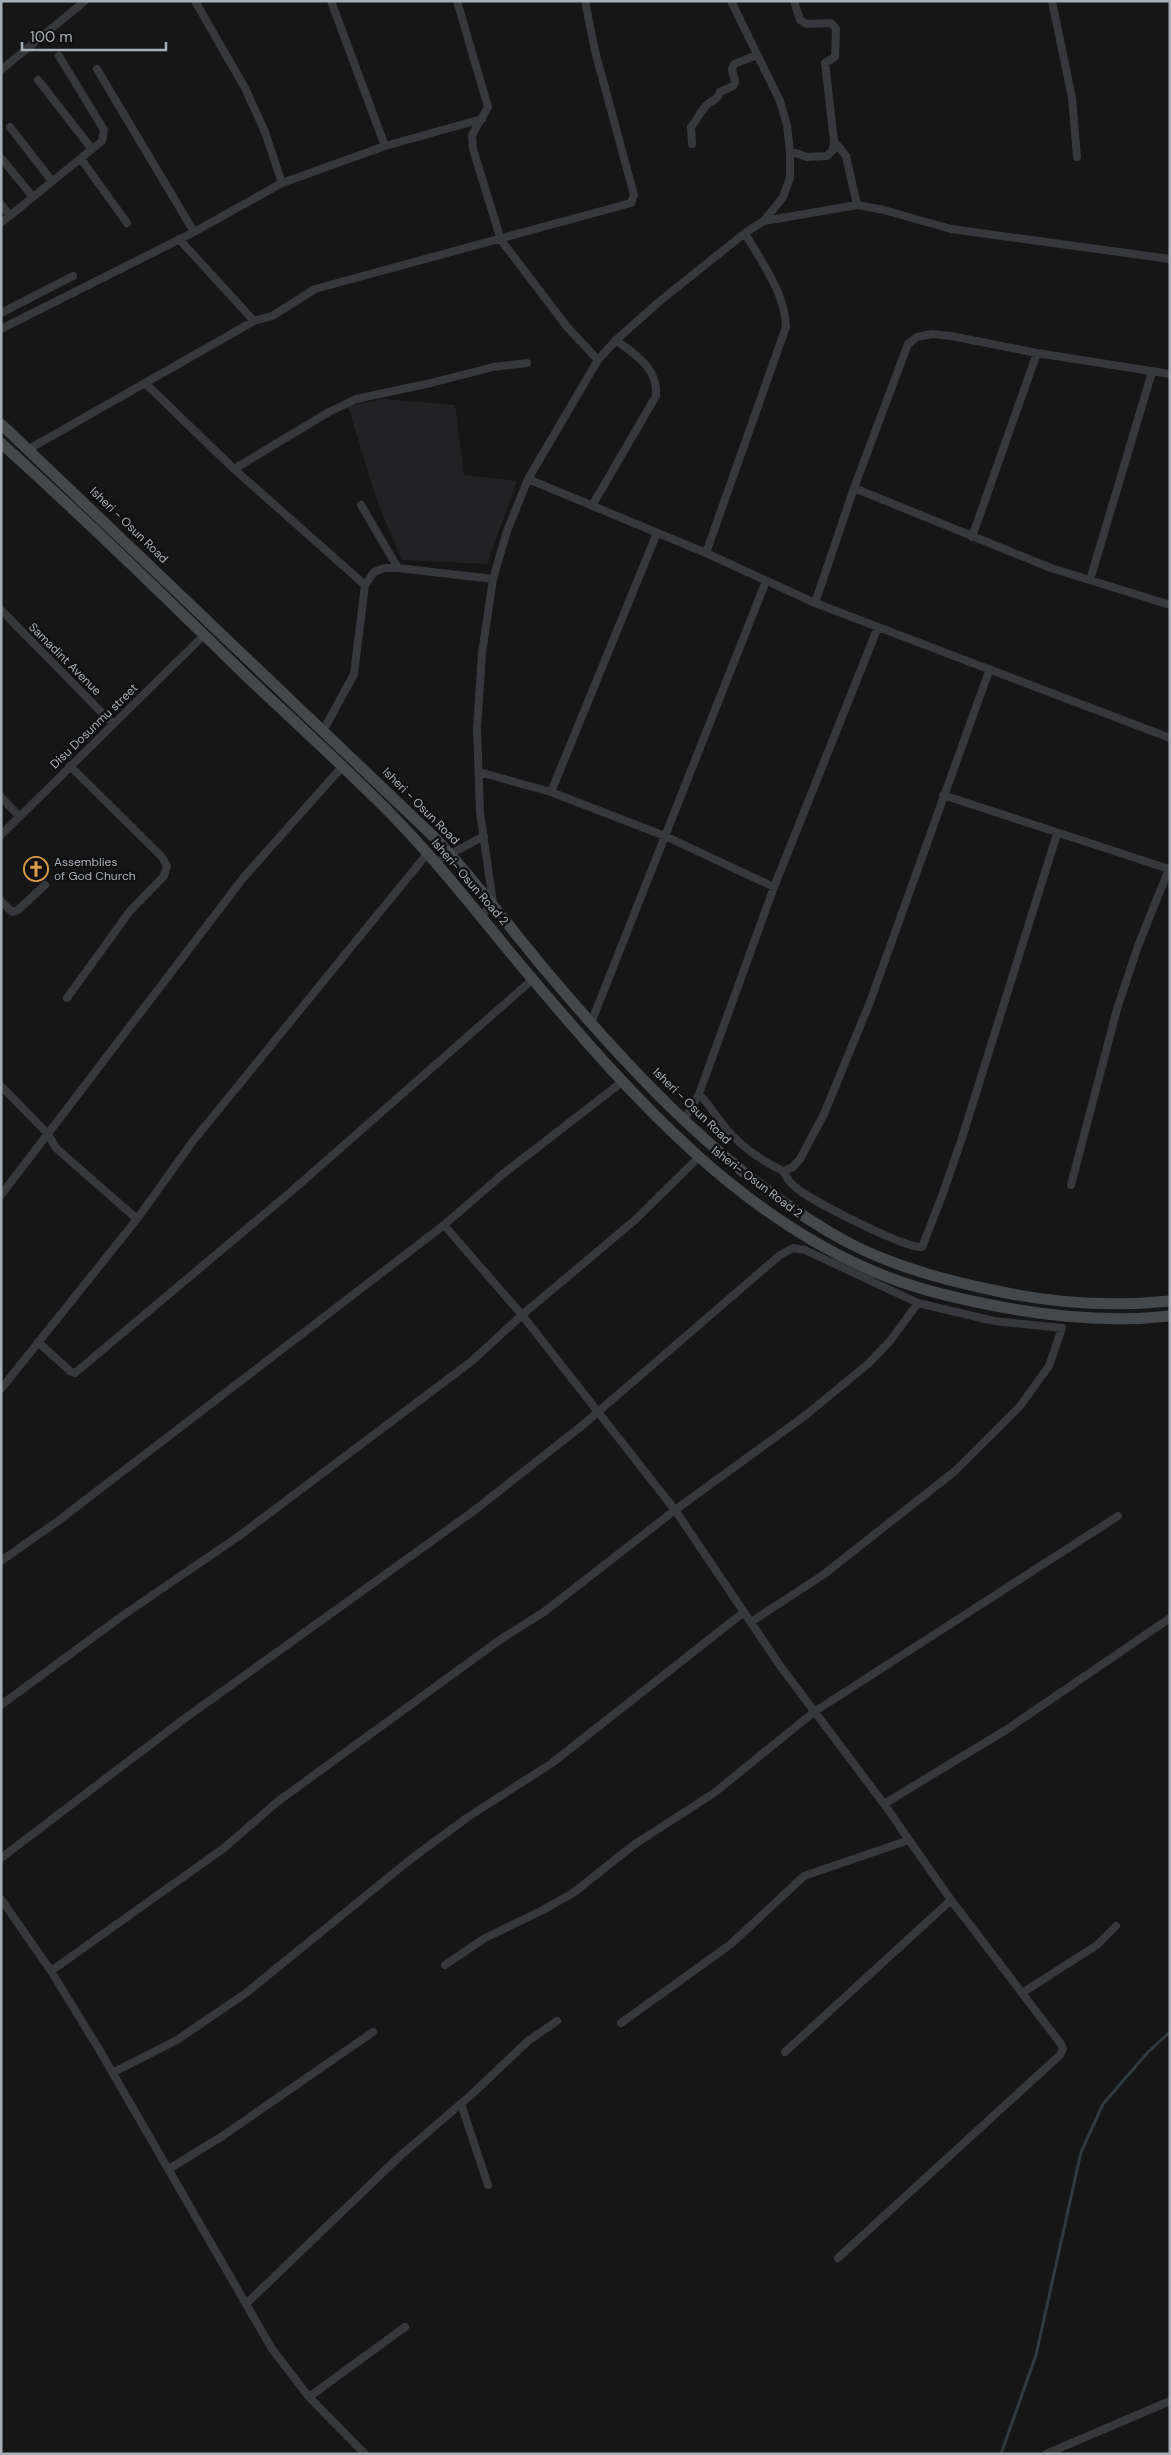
<svg xmlns="http://www.w3.org/2000/svg" width="1171" height="2455" font-family="'DM Sans',sans-serif">
  <rect width="100%" height="100%" fill="#161617"/>
  <path fill="#222224" d="M384,399L455,405L464,475L517,481L487,564L402,560L377,501L348,406Z"/>
  <g fill="none" stroke-linecap="round" stroke-linejoin="round">
    <path stroke="#313a3e" stroke-width="3" d="M1001,2454L1036,2355L1081,2152L1103,2104L1148,2052L1170,2032"/>
    <path stroke="#37383c" stroke-width="8" d="M195,1L245,88L265,132L282,183
      M331,1L385,146
      M457,1L488,107L472,135L473,149L501,240L568,328L598,360
      M1052,1L1072,98L1077,157
      M97,69L194,232
      M1,70L85,1
      M38,80L92,149
      M10,127L52,181
      M834,141L846,156L857,205
      M692,144L691,127C698,119 701,109 709,103C715,99 718,99 720,92L733,86L735,82L732,69L734,64L757,55
      M790,151L807,157L827,156L833,150L834,141L825,63L835,57L836,29L831,23L807,24L800,20L794,1
      M1,158L33,197
      M81,159L127,223
      M1,204L10,216
      M764,221L857,205L884,210L951,229L1170,259
      M1,223L102,141L104,130L59,56
      M745,233C761,262 785,292 786,327L706,553L815,603L1170,738
      M179,239L254,321
      M1,313L73,276
      M1,329L194,232L282,183L385,146L482,119
      M146,384L234,469L365,585
      M29,449L254,321L272,316L315,289L631,203L634,195L595,51L585,1
      M234,469L329,412L356,399L431,383L493,367L527,363
      M528,479L706,553
      M854,488L1051,568L1170,605
      M593,504L656,396C658,367 636,356 616,340
      M361,505L398,568
      M972,537L1037,353
      M1090,580L1152,372
      M815,603L854,488L908,344L917,337L932,334L951,336L1037,353L1170,374
      M1,610L113,724
      M323,731L354,674L365,585L374,572L384,568H398L493,579
      M479,772L551,792L665,836L774,887
      M551,792L657,533
      M943,795L1169,869L1138,946L1117,1009L1071,1185
      M1,797L19,816
      M1,835L204,635
      M435,862L484,836
      M1,901L12,912L18,910L45,885
      M482,915L493,903L480,812L477,728L482,653L493,579L507,531L528,479L598,360L616,340L660,301L745,233L764,221L783,197L790,178V151L787,125L780,101L731,1
      M67,998L130,911L164,876L167,866L162,857L70,766
      M591,1023L766,581
      M1,1086L48,1134L56,1148L137,1219
      M699,1094C709,1104 713,1112 721,1122C736,1143 760,1160 783,1171L793,1167L800,1159L824,1114L870,1002L989,671
      M684,1120L699,1094L774,887L878,627
      M783,1171C786,1176 789,1182 794,1186C809,1200 904,1248 922,1247L942,1196L962,1138L1057,834
      M1,1195L244,877L342,767
      M444,1225L522,1315L675,1510L781,1667L884,1804L951,1900L1061,2044L1063,2049L1060,2055L838,2258
      M38,1342L70,1371L75,1373L294,1189L533,979
      M1,1389L137,1219L193,1141L427,854
      M1,1561L58,1521L444,1225L503,1174L622,1082
      M1,1705L122,1616L239,1536L472,1361L522,1315L635,1220L700,1156
      M884,1804L1006,1730L1170,1618
      M1,1858L184,1719L475,1510L584,1424L780,1255L793,1248L805,1250L918,1303L994,1321L1062,1328L1049,1366L1020,1406L955,1471L823,1575L751,1622
      M1,1899L51,1971L100,2051L272,2349L309,2397L365,2454
      M445,1965L485,1938L541,1911L573,1893L635,1844L714,1793L814,1712L1118,1516
      M51,1971L224,1848L277,1802L501,1639L544,1612L675,1510L806,1415L869,1363L890,1341L918,1303
      M1022,1993L1097,1945L1116,1926
      M621,2023L731,1944L804,1876L909,1840
      M785,2052L951,1900
      M114,2072L177,2040L246,1993L411,1859L468,1817L552,1763L744,1612
      M461,2104L488,2185
      M169,2169L221,2137L373,2032
      M247,2303L400,2156L471,2095L528,2041L557,2021
      M309,2397L405,2327
      M1046,2454L1170,2401"/>
    <path stroke="#45484b" stroke-width="11" d="M1,424L435,838C476,881 509,927 547,972C631,1072 729,1177 845,1241C892,1266 944,1280 997,1291C1053,1303 1112,1307 1170,1301
      M1,443C82,516 160,592 238,668C289,717 342,764 392,815C443,867 487,926 535,982C634,1099 745,1224 893,1279C922,1290 952,1297 981,1303C1043,1316 1107,1323 1170,1316"/>
  </g>
  <defs>
    <symbol id="church-ring" viewBox="-11 -11 22 22"><circle r="9.5" fill="#111112" stroke="#db994a" stroke-width="1.5"/><path d="M-1.2-6h2.4v3.5h3.3v2.4h-3.3V6h-2.4V-.1h-3.3v-2.4h3.3Z" fill="#db994a"/></symbol>
  </defs>
  <g fill-rule="evenodd">
    <use href="#church-ring" x="22" y="855" width="28" height="28"/>
  </g>
  <g text-anchor="middle" stroke-width="5" stroke-linejoin="round" paint-order="stroke">
    <g font-size="12" fill="#a9afb6" stroke="#111112">
      <text transform="translate(129 525) rotate(44)" y="4">Isheri - Osun Road</text>
      <text transform="translate(65 659) rotate(45)" y="4">Samadint Avenue</text>
      <text transform="translate(94 726) rotate(-44)" y="4">Disu Dosunmu street</text>
      <text transform="translate(421 806) rotate(45)" y="4">Isheri - Osun Road</text>
      <text transform="translate(470 882) rotate(49)" y="4">Isheri- Osun Road 2</text>
      <text transform="translate(692 1106) rotate(44)" y="4">Isheri - Osun Road</text>
      <text transform="translate(757 1182) rotate(37)" y="4">Isheri- Osun Road 2</text>
    </g>
    <g font-size="12" fill="#a9afb6" stroke="#111112" text-anchor="start">
      <text x="54" y="866">Assemblies<tspan x="54" dy="14">of God Church</tspan></text>
    </g>
  </g>
  <rect width="1171" height="2455" fill="none" stroke="#a9afb6" stroke-width="5"/>
  <path d="M22 42v8h144v-8" fill="none" stroke="#a9afb6" stroke-width="2.5"/>
  <text x="30" y="42" font-size="15" fill="#a9afb6" stroke="#111112" stroke-width="4" paint-order="stroke">100 m</text>
</svg>
